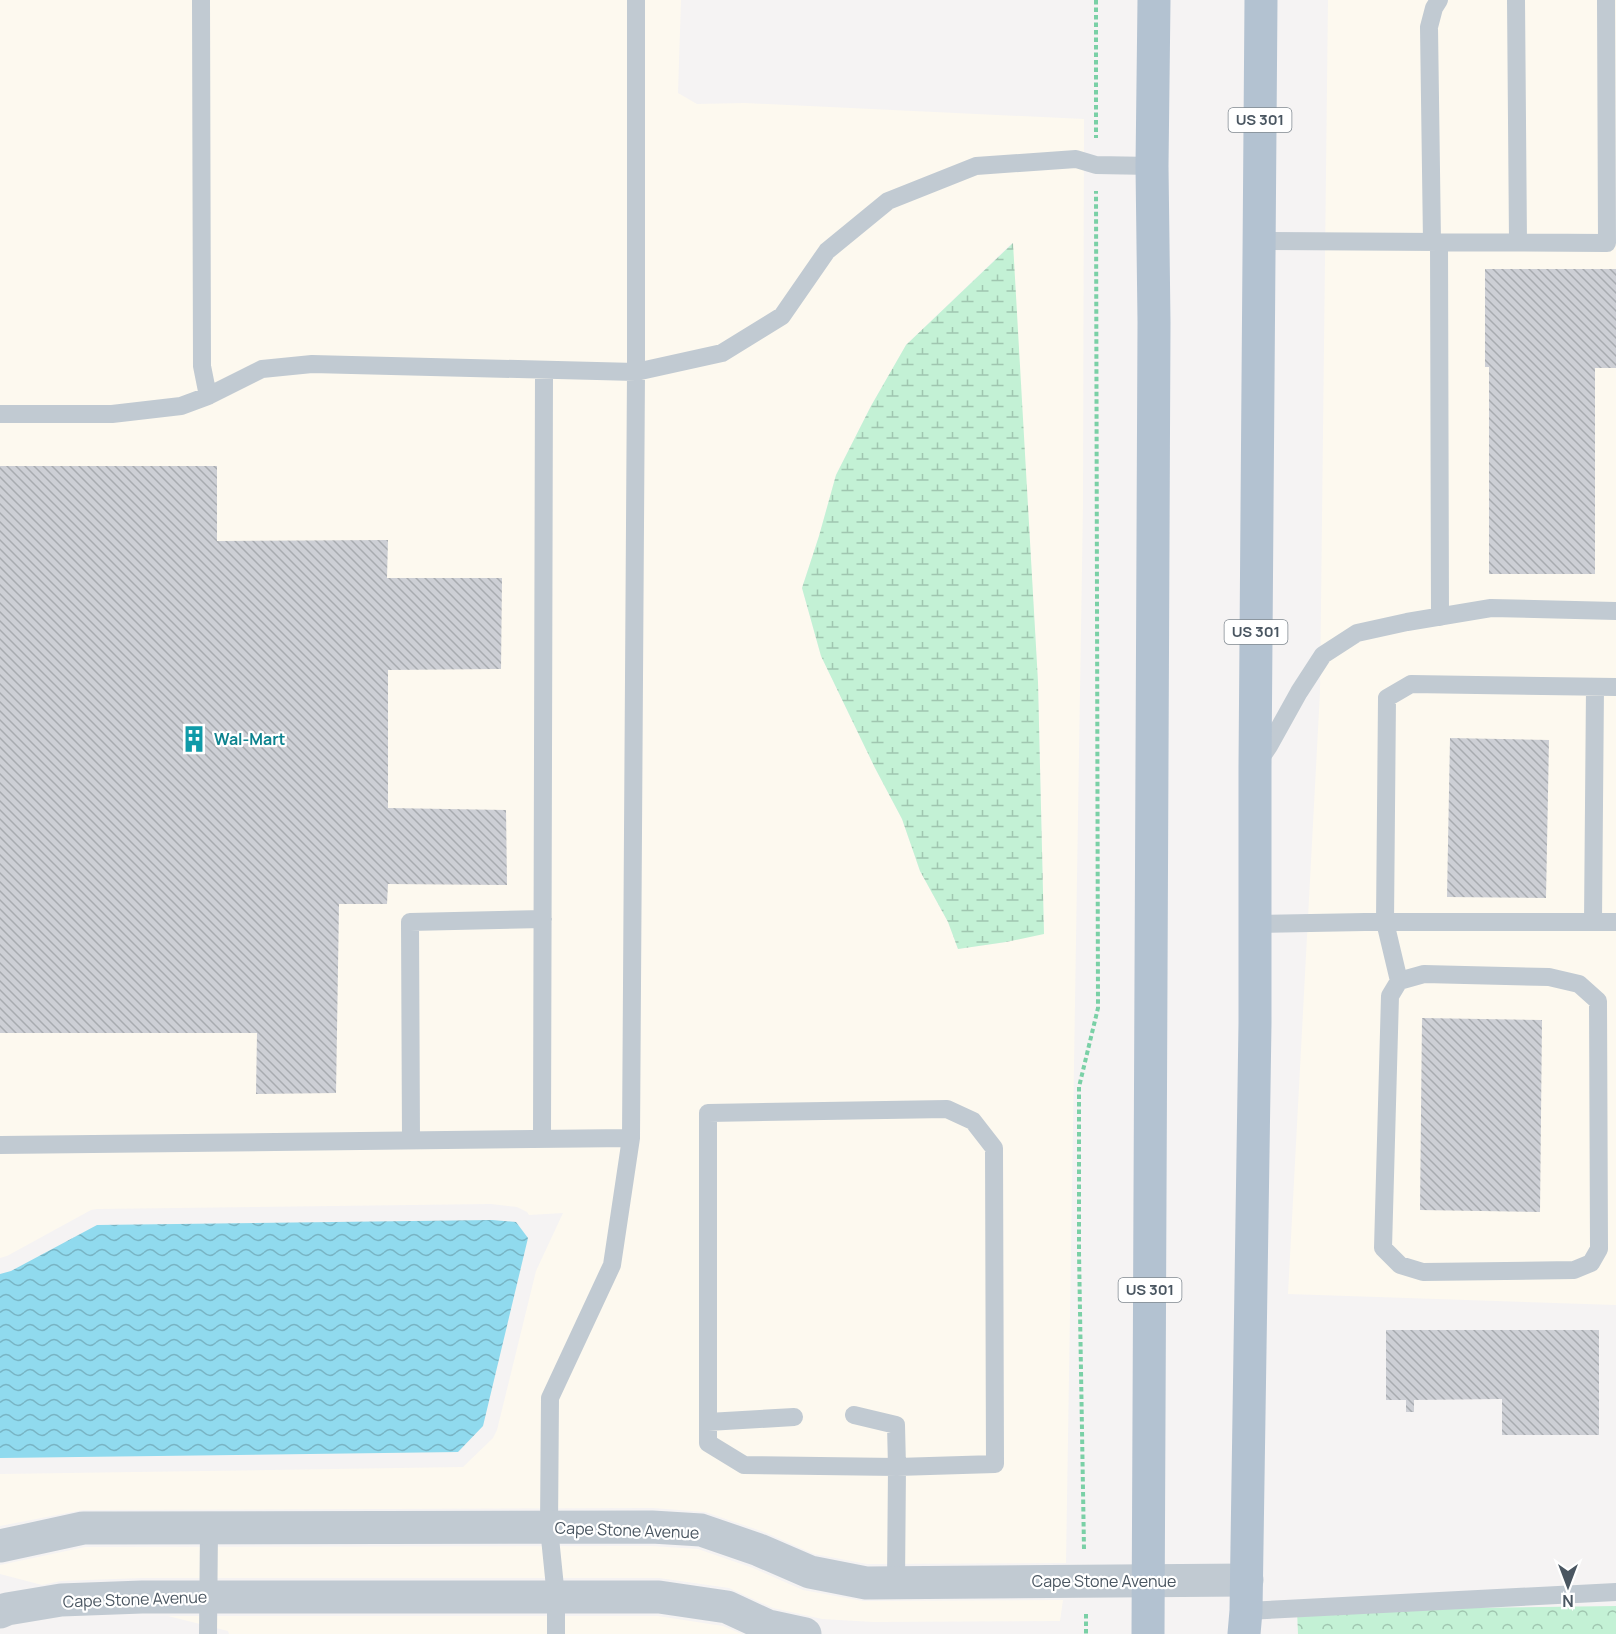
<svg xmlns="http://www.w3.org/2000/svg" width="1616" height="1634" font-family="Manrope,sans-serif">
  <defs>
    <pattern id="forest-crowns" width="20" height="18" patternUnits="userSpaceOnUse" patternTransform="scale(1.5)"><rect width="20" height="18" fill="#c3f1d5"/><path d="M2 6a3 3 0 1 1 6 0M12 15a3 3 0 1 1 6 0" fill="none" stroke="#a0c6b0"/></pattern>
    <pattern id="wetland-marsh" width="20" height="14" patternUnits="userSpaceOnUse" patternTransform="scale(1.5)"><rect width="20" height="14" fill="#c3f1d5"/><path d="M1 5h8M5 5V1M11 12h8M15 12V8" fill="none" stroke="#a0c6b0"/></pattern>
    <pattern id="water-waves" width="16" height="10" patternUnits="userSpaceOnUse" patternTransform="scale(1.5)"><rect width="16" height="10" fill="#90daee"/><path d="M0 5q4-4 8 0t8 0" fill="none" stroke="#78b4c4"/></pattern>
    <pattern id="building-back-hatch" width="6" height="6" patternUnits="userSpaceOnUse" patternTransform="scale(1.5)"><rect width="6" height="6" fill="#cdcfd5"/><path d="M-1 5l2 2M0 0l6 6M5-1l2 2" fill="none" stroke="#a8abb0"/></pattern>
  </defs>
  <rect width="100%" height="100%" fill="#f5f3f3"/>
  <path fill="#fdf9ef" fill-rule="evenodd" d="M0,0H681L678,93L697,104L745,103L1084,119L1083,505L1066,1563L867,1564L814,1554L764,1532L705,1512L653,1508L83,1510L0,1526V1474L463,1467L493,1438L497,1430L536,1271L563,1213L529,1215L527,1212L517,1207L491,1204L97,1209L91,1210L7,1256L0,1258ZM1012,243L1038,682L1044,933L1006,942L958,949L948,922L920,871L902,819L875,768L821,656L802,588L819,536L836,475L871,406L906,345Z
    M1328,0H1616V1305L1288,1294L1320,692Z
    M652,1546L698,1549L753,1568L803,1590L863,1601L1063,1600L1060,1621L873,1622L822,1619L773,1608L729,1588L659,1578H142L61,1581L42,1585L0,1574V1565L85,1547Z
    M168,1616H658L723,1626L742,1634H229L228,1631Z"/>
  <path fill="url(#forest-crowns)" d="M1616,1606V1634H1298L1297,1610Z"/>
  <path fill="url(#wetland-marsh)" d="M1013,243L1038,682L1044,934L1006,942L958,949L948,922L920,871L902,819L875,768L821,656L802,588L819,536L836,475L871,406L906,345Z"/>
  <path fill="url(#water-waves)" d="M492,1220L516,1222L528,1238L483,1426L458,1452L0,1458V1274L11,1271L97,1225Z"/>
  <path fill="url(#building-back-hatch)" d="M1485,269H1616V368H1595V574H1489V367H1485Z
    M0,466H217V541L388,540L387,578H502L501,669L388,670V808L506,810L507,885L388,884L387,904H339L336,1093L256,1094L257,1033H0Z
    M1450,738L1549,740L1546,898L1447,897Z
    M1422,1018L1542,1020L1540,1212L1420,1210Z
    M1386,1330H1599V1435H1502V1399L1414,1400V1412H1406V1400H1386Z"/>
  <g fill="none" stroke-linecap="round" stroke-linejoin="round">
    <path stroke="#7ad0a6" stroke-width="4" stroke-dasharray="4.5 3" stroke-linecap="butt" d="M1096,0V138
      M1084,1549L1079,1252V1087L1098,1008L1096,191
      M1086,1614V1634"/>
    <path stroke="#c1cad2" stroke-width="18" d="M201,0L202,366L208,396
      M1516,0L1518,242
      M1259,241L1607,243L1606,0
      M1432,242L1429,27L1434,8L1439,0
      M1439,242L1440,617
      M0,414H112L181,406L208,396L262,369L312,364L636,372L722,353L782,316L827,251L888,201L976,166L1076,159L1096,165L1152,166
      M1258,762L1269,746L1299,692L1323,655L1357,633L1407,622L1491,608L1616,611
      M1593,922L1595,687
      M1255,924L1365,922H1616
      M1424,974L1549,977L1579,984L1598,1001L1599,1249L1591,1263L1574,1270L1423,1272L1400,1265L1383,1248L1390,996L1399,981Z
      M1399,981L1385,922L1387,698L1411,684L1616,687
      M542,1139L544,370
      M411,1140L410,922L543,919
      M0,1145L631,1138L636,372V0
      M854,1415L896,1425L897,1467L744,1465L708,1443V1113L947,1109L973,1121L994,1148L995,1464L897,1467L896,1583
      M708,1422L794,1417
      M1246,1611L1616,1592
      M208,1634L209,1528
      M556,1634V1597L549,1528L550,1398L612,1265L631,1138"/>
    <path stroke="#c1cad2" stroke-width="33" d="M0,1546L83,1528L652,1527L701,1530L759,1550L810,1572L866,1583L1247,1580
      M0,1612L7,1609L61,1600L142,1597H659L727,1607L768,1626L805,1634"/>
    <path stroke="#b3c2d1" stroke-width="33" d="M1148,1634L1154,322L1152,166L1154,0
      M1244,1634L1246,1611L1255,1023V767L1261,0"/>
  </g>
  <defs>
    <symbol id="building-bare" viewBox="-9 -9 18 18"><path d="M-4-6H4V6H1V3H-1V6H-4ZM-2.5-4.3h1.7v1.8h-1.7ZM.8-4.3h1.7v1.8H.8ZM-2.5-1h1.7V.8h-1.7ZM.8-1h1.7V.8H.8Z" fill="#0f9aa8" stroke="#fff" stroke-width="2.5" paint-order="stroke"/></symbol>
  </defs>
  <g fill-rule="evenodd">
    <use href="#building-bare" x="175" y="720" width="38" height="38"/>
  </g>
  <g text-anchor="middle" stroke-width="4.5" stroke-linejoin="round" paint-order="stroke">
    <g fill="#fff" stroke="#808990" stroke-width="1.5">
      <rect x="1228.5" y="108" width="63" height="24" rx="4.5"/>
      <rect x="1224.5" y="620" width="63" height="24" rx="4.5"/>
      <rect x="1118.5" y="1278" width="63" height="24" rx="4.5"/>
    </g>
    <g font-size="15" font-weight="bold" fill="#4a5661">
      <text x="1260" y="125">US 301</text>
      <text x="1256" y="637">US 301</text>
      <text x="1150" y="1295">US 301</text>
    </g>
    <g font-size="16" font-weight="bold" fill="#0d838f" stroke="#fff" text-anchor="start">
      <text x="214" y="745">Wal-Mart</text>
    </g>
    <g font-size="16" fill="#4a5661" stroke="#fff">
      <text transform="translate(627 1530) rotate(2)" y="6">Cape Stone Avenue</text>
      <text x="1104" y="1587">Cape Stone Avenue</text>
      <text transform="translate(135 1599) rotate(-2)" y="6">Cape Stone Avenue</text>
    </g>
  </g>
  <g transform="translate(1568 1586) rotate(180)" stroke="#ffffff" stroke-width="4.5" paint-order="stroke">
  <path d="M0-4.5L10 22L0 15L-10 22Z" fill="#4a5661"/>
  <text y="-9" font-size="16" font-weight="bold" text-anchor="middle" fill="#4a5661">N</text>
  </g>
</svg>
